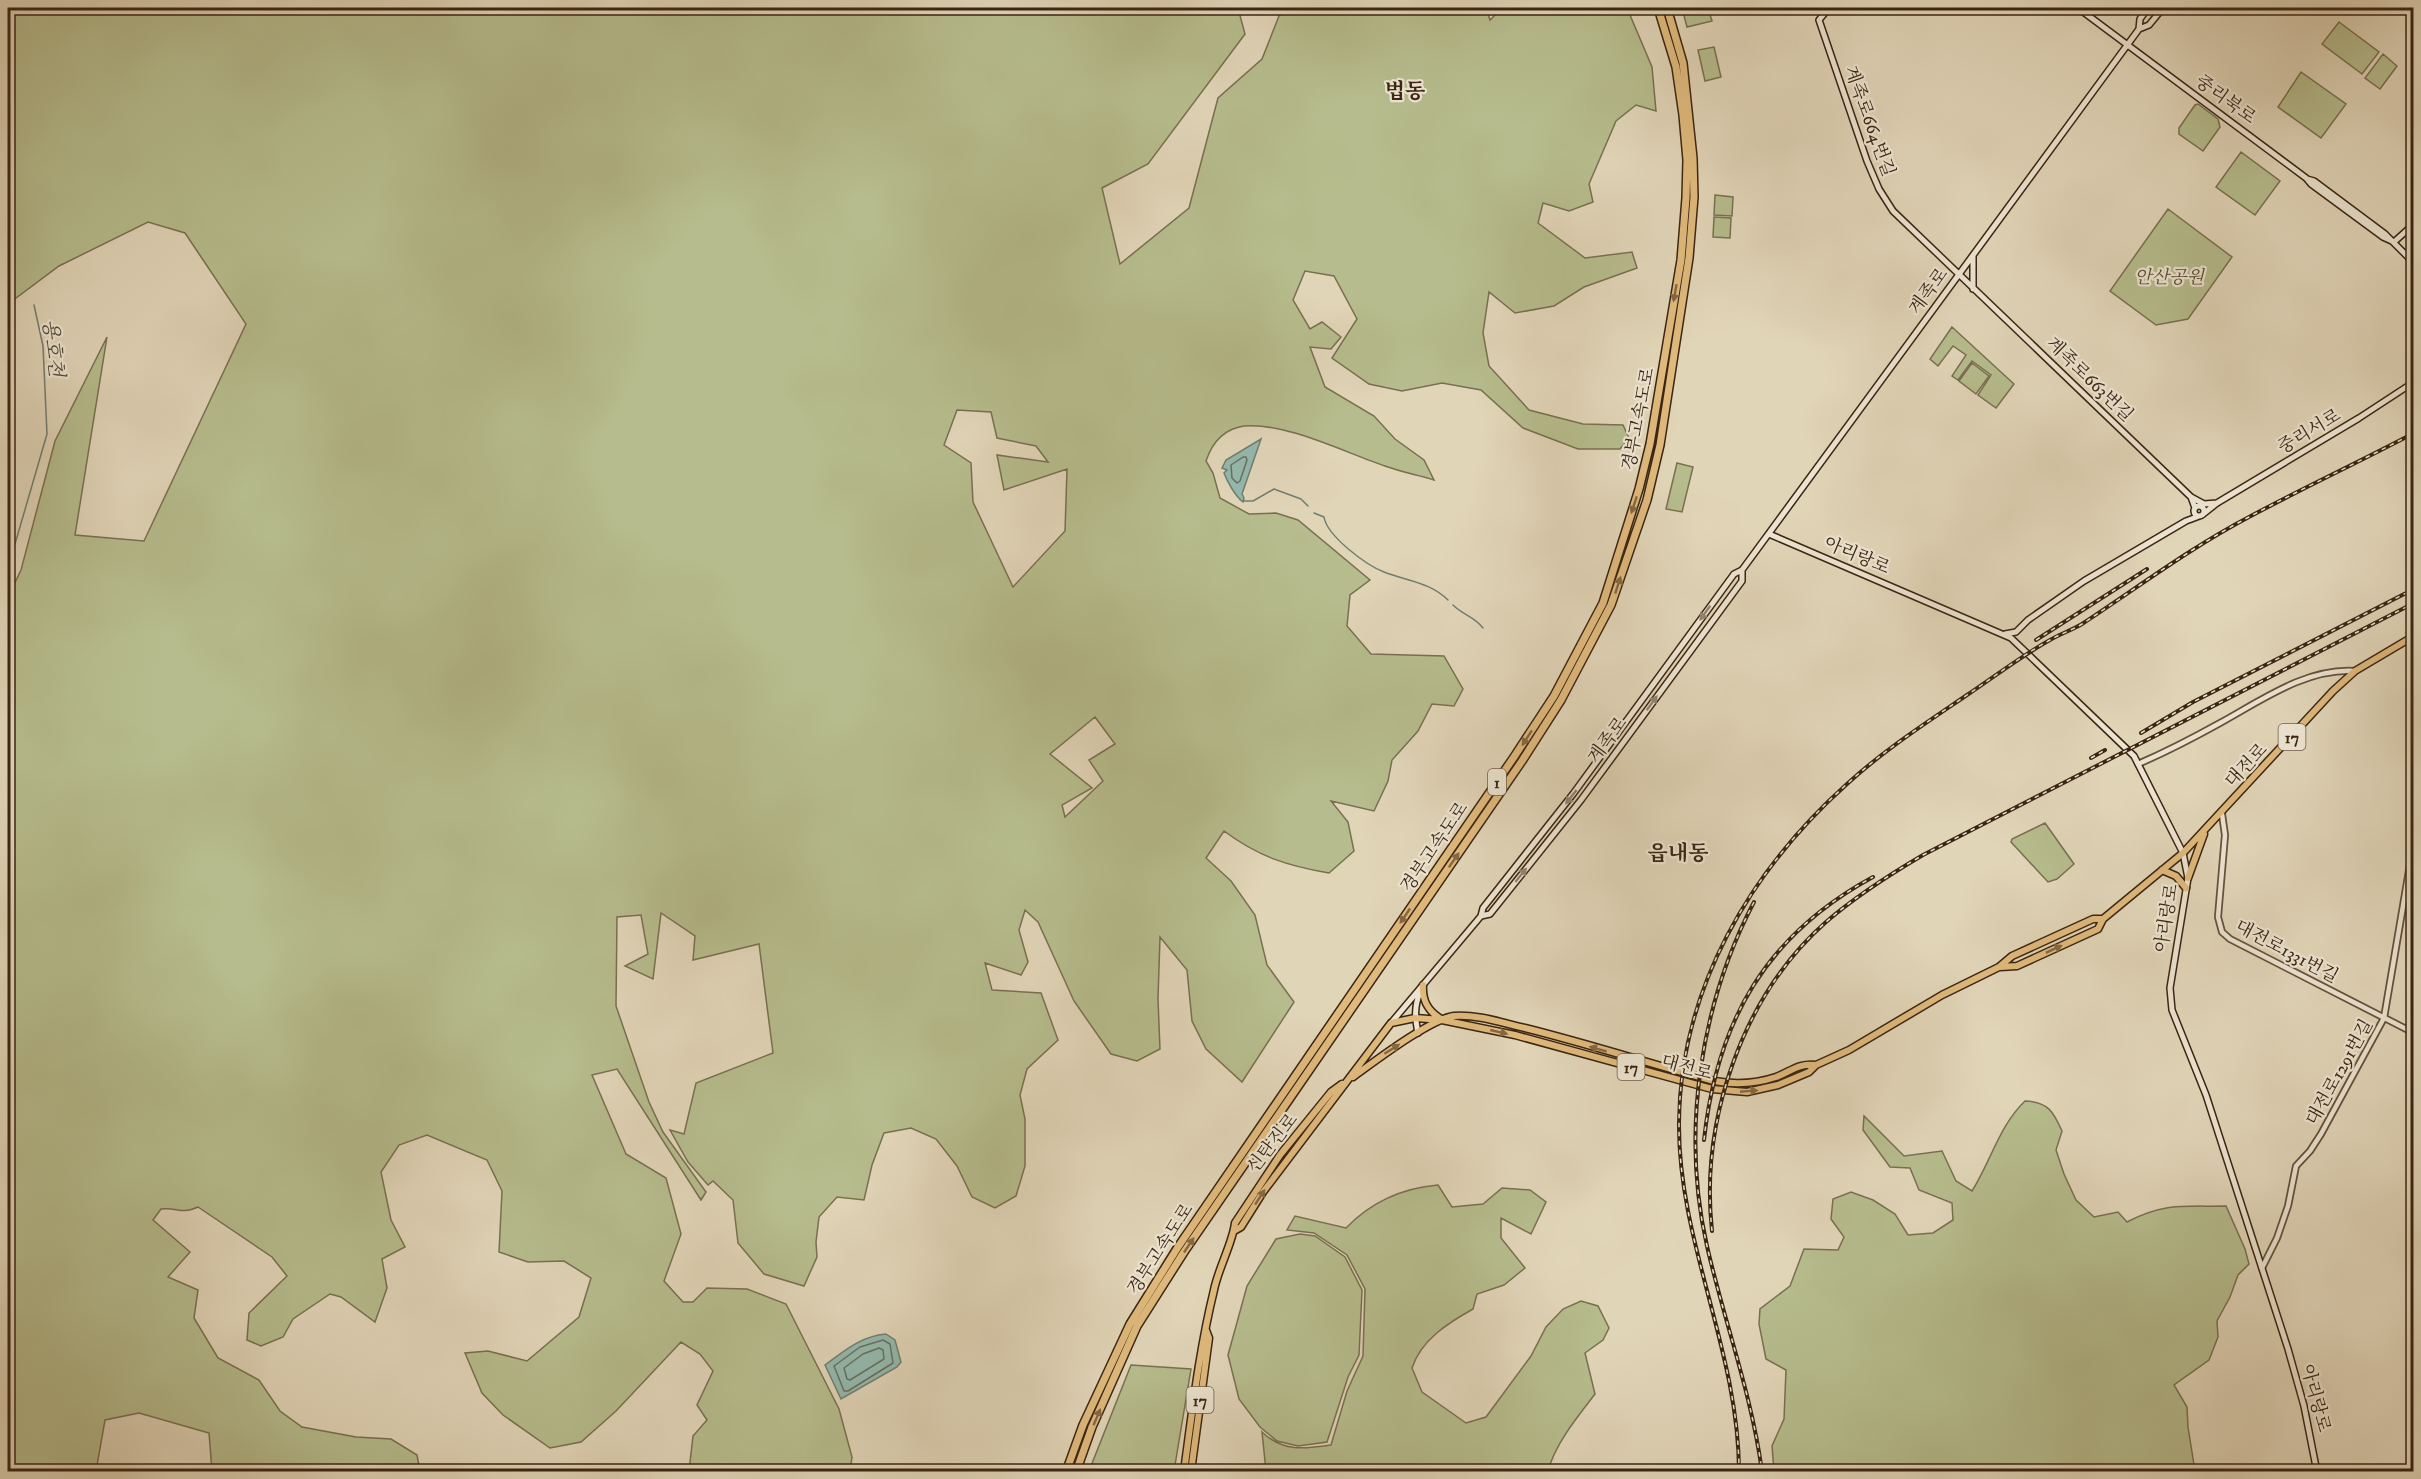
<svg xmlns="http://www.w3.org/2000/svg" width="2421" height="1479" font-family="'IM FELL DW Pica','Noto Serif KR',serif">
  <rect width="100%" height="100%" fill="#e1d5b8"/>
  <filter id="stains"><feTurbulence type="fractalNoise" baseFrequency=".00333" numOctaves="4"/><feColorMatrix values="0 0 0 0 .2 0 0 0 0 .09 0 0 0 0 .02 0 0 0 .5 -.17"/></filter>
  <radialGradient id="worn" r=".72"><stop offset=".6" stop-color="#630" stop-opacity="0"/><stop offset="1" stop-color="#630" stop-opacity=".3"/></radialGradient>
  <path fill="#b6bc8d" stroke="#787050" stroke-width="1.5" fill-rule="evenodd" d="M8,8H1238L1245,34L1148,164L1102,188L1120,264L1189,208L1218,98L1262,59L1279,16L1290,8H1486L1490,20L1502,8H1627L1652,67L1656,111L1636,105L1616,121L1589,184L1593,202L1569,211L1543,203L1538,223L1585,258L1632,252L1637,268L1584,287L1554,306L1515,313L1489,292L1483,333L1489,366L1529,410L1583,424L1623,425L1629,438L1620,449H1578L1523,428L1481,390L1442,383L1402,391L1369,384L1332,358L1357,319L1334,276L1305,271L1293,300L1310,329L1322,322L1341,337L1331,349L1310,347L1325,387L1374,416L1395,439L1424,460L1434,480C1418,475 1401,472 1385,466C1346,453 1285,422 1244,426C1223,429 1212,443 1206,461L1213,473L1220,498L1249,514L1276,513L1298,520L1370,580L1350,595L1347,626L1371,654L1444,656L1463,689L1454,706L1432,704L1418,731L1392,760L1388,781L1374,811L1331,801L1348,822L1354,851L1329,873C1288,866 1259,857 1224,831L1206,858L1231,881L1255,915L1267,965L1294,1002L1242,1082L1206,1049L1192,1021L1187,970L1160,937L1158,999L1160,1049L1137,1061L1111,1054L1074,1001L1038,922L1025,910L1019,930L1028,962L1021,975L985,963L992,990L1041,993L1058,1040L1027,1069L1020,1095L1025,1119V1166L1016,1196L995,1208L972,1197L957,1166L936,1139L911,1128L884,1133L872,1165L864,1200L837,1197L819,1217L816,1242L817,1257L804,1286L764,1274L738,1243L733,1200L713,1181L708,1185L688,1162L670,1130L684,1134L696,1083L773,1053L759,944L693,960L695,936L661,913L653,979L625,966L648,954L641,915L617,917L616,1006L649,1102L663,1132L706,1192L701,1200L617,1069L592,1075L626,1154L666,1178L681,1234L664,1281L683,1302H693L707,1288L747,1289L786,1304L839,1409L852,1457L850,1471H689L693,1436L707,1420L697,1405L713,1371L700,1354L681,1342L616,1411L581,1442L550,1448L503,1415L482,1393L465,1353L488,1351L527,1361L579,1317L591,1278L564,1261L528,1262L499,1252L502,1191L487,1160L427,1135L399,1145L381,1172L391,1220L405,1247L382,1259L387,1288L375,1322L341,1297L330,1294L293,1319L283,1337L261,1346L247,1340L249,1313L287,1276L272,1257L198,1207C180,1215 178,1207 161,1209L153,1220L190,1252L168,1277L198,1290L194,1318L218,1358L259,1380L280,1411L302,1427L356,1437L391,1439L417,1455L420,1471H212L209,1433L139,1413L105,1420L96,1471H8V597L21,570L55,441L107,337L75,535L144,541L246,324L185,233L148,222L59,266L8,304ZM957,410L991,412L997,438L1036,446L1048,462L997,455L1004,490L1067,469L1065,531L1013,587L973,502L971,463L944,445ZM1095,717L1115,744L1089,760L1103,781L1065,817L1062,805L1092,788L1050,754Z
    M1702,8H1708L1712,21L1687,27L1683,12Z
    M2339,22L2379,52L2362,74L2322,44Z
    M1714,47L1721,77L1705,81L1698,50Z
    M2383,54L2397,66L2380,89L2365,78Z
    M2301,72L2346,104L2321,138L2278,107Z
    M2198,104L2218,119L2220,127L2203,151L2179,134V128L2195,105Z
    M2241,152L2280,181L2255,215L2216,187Z
    M1715,195L1733,197L1732,216L1714,215Z
    M2168,209L2232,257L2188,319L2156,325L2110,291Z
    M1714,217L1731,218L1730,238L1713,237Z
    M1952,327L2014,384L1996,408L1978,395L1991,375L1972,361L1958,380L1952,376L1966,355L1953,346L1938,366L1930,359Z
    M1972,363L1989,376L1976,394L1959,381Z
    M1677,463L1693,467L1682,512L1666,509Z
    M2045,823L2074,864L2057,879L2048,882L2011,842L2012,839Z
    M2025,1101C2048,1102 2053,1111 2062,1131L2056,1150L2064,1174L2076,1200L2094,1217L2118,1212L2127,1222C2165,1202 2184,1207 2226,1206L2245,1249L2249,1264L2238,1275L2230,1297L2217,1321L2218,1337L2209,1360L2174,1385L2187,1407L2188,1427L2195,1471H1774L1772,1446L1784,1419L1786,1370L1766,1359L1759,1324L1760,1309L1790,1286L1804,1249L1838,1250L1844,1237L1831,1219L1833,1199L1851,1192L1873,1200L1895,1214L1908,1235L1933,1233L1953,1220L1952,1203L1919,1190L1910,1168L1890,1167L1863,1130L1864,1116L1904,1156L1942,1151L1956,1181L1972,1191C1991,1161 1999,1126 2025,1101Z
    M1438,1185L1452,1207L1483,1204L1502,1188L1530,1190L1546,1202L1531,1234L1501,1218V1238L1525,1268L1504,1285L1477,1294L1473,1309C1448,1323 1421,1340 1412,1368L1422,1392L1466,1423L1486,1417L1531,1356L1546,1327L1563,1309L1581,1301L1598,1306L1609,1328L1603,1340L1585,1353L1595,1394C1578,1416 1555,1444 1548,1471H1266L1262,1432C1283,1452 1304,1449 1331,1445L1347,1391L1363,1356L1365,1289L1347,1255L1314,1233L1287,1230L1295,1216L1346,1228C1371,1202 1403,1188 1438,1185Z
    M1300,1234L1315,1236L1345,1257L1362,1290L1359,1355L1348,1377L1327,1442L1298,1446L1277,1441L1260,1427L1239,1399L1228,1355L1247,1286L1276,1239Z
    M1131,1365L1191,1369L1174,1471H1089Z"/>
  <path fill="#94b9ae" stroke="#707e70" stroke-width="1.5" d="M1261,439L1242,494L1244,498L1243,502C1235,496 1227,481 1224,473L1227,470L1222,468L1226,460Z
    M886,1334L895,1340L901,1362L897,1367L841,1399L825,1365C844,1351 861,1336 886,1334Z"/>
  <g fill="none" stroke-linecap="round" stroke-linejoin="round">
    <path stroke="#676f60" stroke-width="1.5" d="M1243,457H1246L1247,460L1240,481L1237,483L1232,478L1231,465Z
      M883,1340L890,1344L893,1363L848,1391H844L834,1366L860,1347Z
      M879,1348L883,1350L884,1359L850,1380L847,1379L844,1368L863,1354Z"/>
    <path stroke="#707e70" stroke-width="1.5" d="M1243,501H1253L1274,489L1301,499L1308,506
      M1314,513L1324,517C1327,536 1366,565 1384,572C1407,581 1430,582 1448,600
      M8,568L47,434L43,346L34,305
      M1453,605C1463,615 1475,617 1483,628"/>
    <defs>
      <path id="tertiary" d="M2138,764C2166,752 2193,738 2220,723C2262,700 2306,668 2355,671
        M2222,814L2225,835L2218,917L2222,932L2230,939L2414,1033
        M2262,1268L2277,1238L2288,1206L2296,1166L2310,1151L2321,1134L2384,1018L2414,841"/>
      <path id="secondary" d="M1829,8L1819,20L1867,161L1879,189L1893,211L2191,497L2195,508
        M2078,8L2306,178L2311,184L2383,237L2394,242
        M2139,29L2140,19L2148,8
        M2307,179L2314,181L2385,234L2414,263
        M2394,242L2414,224
        M1973,256V289
        M2191,497L2204,504L2217,503
        M2194 511a5 5 0 1 1 10 0a5 5 0 1 1-10 0Z
        M1769,534L2011,638L2134,756L2183,853L2188,878L2170,988L2172,1010L2206,1095L2288,1349L2304,1406L2317,1472
        M2005,634L2016,632L2028,620L2084,581L2186,521L2202,515L2217,503L2359,418L2414,382
        M1481,916L1490,914L1581,800L1742,581V570
        M1391,1023L1481,916L1483,908L1573,794L1734,574L1742,570L2139,29L2149,25L2163,8
        M1418,1033C1415,1018 1414,1007 1420,992"/>
      <path id="primary" d="M2162,870L2176,876L2186,888
        M2188,878L2204,834
        M2000,967L2017,966L2098,929L2103,919L2183,853L2333,691L2355,671L2414,636
        M1423,985C1422,1001 1428,1011 1441,1019
        M1353,1077C1374,1062 1430,1019 1454,1016C1476,1014 1503,1023 1525,1028C1589,1044 1651,1064 1714,1081C1736,1085 1755,1084 1776,1077C1792,1071 1798,1063 1816,1065
        M1234,1231L1241,1227L1263,1192L1391,1023L1415,1018L1442,1020L1515,1035L1712,1089L1747,1092L1778,1085L1809,1072L1816,1065L1849,1050L1942,995L1999,967L2012,956L2093,919H2103
        M1188,1469L1192,1464L1209,1338L1206,1330
        M1188,1472L1185,1464C1193,1405 1200,1347 1214,1290C1218,1269 1233,1242 1235,1223L1280,1155L1331,1092L1342,1084"/>
      <path id="motorway" d="M1066,1472L1083,1425L1130,1324L1178,1247L1514,757L1554,696L1603,603L1639,489L1650,444L1681,260L1686,198L1687,160L1683,115L1676,67L1658,8
        M1076,1472L1092,1427L1137,1326L1184,1252L1522,761L1561,700L1611,605L1647,500L1660,445L1689,258L1694,197L1693,158L1683,63L1667,8"/>
    </defs>
    <use href="#tertiary" stroke="#64513c" stroke-width="8"/>
    <use href="#secondary" stroke="#3a2513" stroke-width="8"/>
    <use href="#primary" stroke="#3a2513" stroke-width="9"/>
    <use href="#motorway" stroke="#3a2513" stroke-width="10"/>
    <use href="#tertiary" stroke="#ece4d1" stroke-width="4.5"/>
    <use href="#secondary" stroke="#ece4d1" stroke-width="5"/>
    <use href="#primary" stroke="#e0ba7c" stroke-width="6"/>
    <use href="#motorway" stroke="#e0ba7c" stroke-width="7"/>
    <defs>
      <path id="rail" d="M2036,640L2147,569
        M2141,733L2193,702L2414,589
        M2091,758L2105,750
        M1754,902C1700,1005 1681,1132 1707,1246C1724,1321 1752,1395 1762,1472
        M1704,1140C1717,1021 1766,935 1873,877
        M1712,1231C1700,1121 1742,996 1826,922C1856,896 1889,875 1923,855L2414,603
        M1739,1472C1739,1351 1678,1242 1679,1123C1680,989 1750,871 1847,784C1884,750 1926,723 1967,695C1994,677 2021,656 2050,640C2060,634 2072,630 2082,624C2137,588 2190,548 2249,517C2303,488 2359,462 2414,433"/>
    </defs>
    <use href="#rail" stroke="#3a2513" stroke-width="4"/>
    <use href="#rail" stroke="#ece4d1" stroke-width="1.5" stroke-dasharray="4.5" stroke-linecap="butt"/>
  </g>
  <defs><path id="oneway-solid" d="M-6-.8H1V-3.2L6.5 0L1 3.2V.8H-6Z" transform="scale(1.5)"/></defs>
  <g fill="#856842">
    <use href="#oneway-solid" transform="translate(1675 293) rotate(100)"/>
    <use href="#oneway-solid" transform="translate(1634 505) rotate(108)"/>
    <use href="#oneway-solid" transform="translate(1618 585) rotate(-72)"/>
    <use href="#oneway-solid" transform="translate(1527 738) rotate(123)"/>
    <use href="#oneway-solid" transform="translate(1454 860) rotate(-55)"/>
    <use href="#oneway-solid" transform="translate(1405 916) rotate(124)"/>
    <use href="#oneway-solid" transform="translate(2054 949) rotate(-25)"/>
    <use href="#oneway-solid" transform="translate(1499 1032) rotate(13)"/>
    <use href="#oneway-solid" transform="translate(1392 1049) rotate(-32)"/>
    <use href="#oneway-solid" transform="translate(1598 1049) rotate(-164)"/>
    <use href="#oneway-solid" transform="translate(1749 1091) rotate(-5)"/>
    <use href="#oneway-solid" transform="translate(1260 1197) rotate(-57)"/>
    <use href="#oneway-solid" transform="translate(1189 1245) rotate(-56)"/>
    <use href="#oneway-solid" transform="translate(1097 1417) rotate(-67)"/>
  </g>
  <g fill="#938472">
    <use href="#oneway-solid" transform="translate(1705 613) rotate(126)"/>
    <use href="#oneway-solid" transform="translate(1652 703) rotate(-54)"/>
    <use href="#oneway-solid" transform="translate(1571 797) rotate(128)"/>
    <use href="#oneway-solid" transform="translate(1521 875) rotate(-51)"/>
  </g>
  <g text-anchor="middle" stroke-width="4.5" stroke-linejoin="round" paint-order="stroke">
    <g fill="#ece4d1" stroke="#6f5e4c" stroke-width="1.5">
      <rect x="2278.5" y="724" width="27" height="26" rx="4.5"/>
      <rect x="1488" y="769" width="18" height="26" rx="4.5"/>
      <rect x="1617.5" y="1054" width="27" height="26" rx="4.5"/>
      <rect x="1186.5" y="1387" width="27" height="26" rx="4.5"/>
    </g>
    <g font-size="16" font-weight="bold" fill="#3a2513">
      <text x="2292" y="743">17</text>
      <text x="1497" y="788">1</text>
      <text x="1631" y="1073">17</text>
      <text x="1200" y="1406">17</text>
    </g>
    <g font-size="18" fill="#3a2513" stroke="#ece4d1">
      <text transform="translate(2226 99) rotate(36)" y="6">중리북로</text>
      <text transform="translate(1870 121) rotate(70)" y="6">계족로664번길</text>
      <text transform="translate(1928 291) rotate(-54)" y="6">계족로</text>
      <text transform="translate(2090 379) rotate(44)" y="6">계족로663번길</text>
      <text transform="translate(1638 419) rotate(-79)" y="6">경부고속도로</text>
      <text transform="translate(2309 431) rotate(-31)" y="6">중리서로</text>
      <text transform="translate(1857 555) rotate(23)" y="6">아리랑로</text>
      <text transform="translate(1607 740) rotate(-54)" y="6">계족로</text>
      <text transform="translate(2246 765) rotate(-47)" y="6">대전로</text>
      <text transform="translate(1434 847) rotate(-56)" y="6">경부고속도로</text>
      <text transform="translate(2166 918) rotate(-81)" y="6">아리랑로</text>
      <text transform="translate(2287 951) rotate(28)" y="6">대전로1331번길</text>
      <text transform="translate(1687 1067) rotate(15)" y="6">대전로</text>
      <text transform="translate(2339 1072) rotate(-61)" y="6">대전로1291번길</text>
      <text transform="translate(1272 1143) rotate(-52)" y="6">신탄진로</text>
      <text transform="translate(1160 1249) rotate(-57)" y="6">경부고속도로</text>
      <text transform="translate(2316 1398) rotate(75)" y="6">아리랑로</text>
    </g>
    <g font-size="18" font-style="italic" fill="#594b32" stroke="#ece4d1">
      <text x="2169" y="283">안산공원</text>
    </g>
    <g font-size="20" font-style="italic" fill="#504a3a" stroke="#ece4d1">
      <text transform="translate(54 348) rotate(83)" y="7">용호천</text>
    </g>
    <g font-size="21" font-weight="bold" fill="#3a2513" stroke="#ece4d1">
      <text x="1405" y="98">법동</text>
      <text x="1678" y="860">읍내동</text>
    </g>
  </g>
  <rect width="2421" height="1479" fill="none" stroke="#e1d5b8" stroke-width="30"/>
  <rect x="9" y="9" width="2403" height="1461" fill="none" stroke="#3a2513" stroke-width="3"/>
  <rect x="15" y="15" width="2391" height="1449" fill="none" stroke="#3a2513" stroke-width="1.5"/>
  <rect width="100%" height="100%" filter="url(#stains)"/>
  <rect width="100%" height="100%" fill="url(#worn)"/>
</svg>
